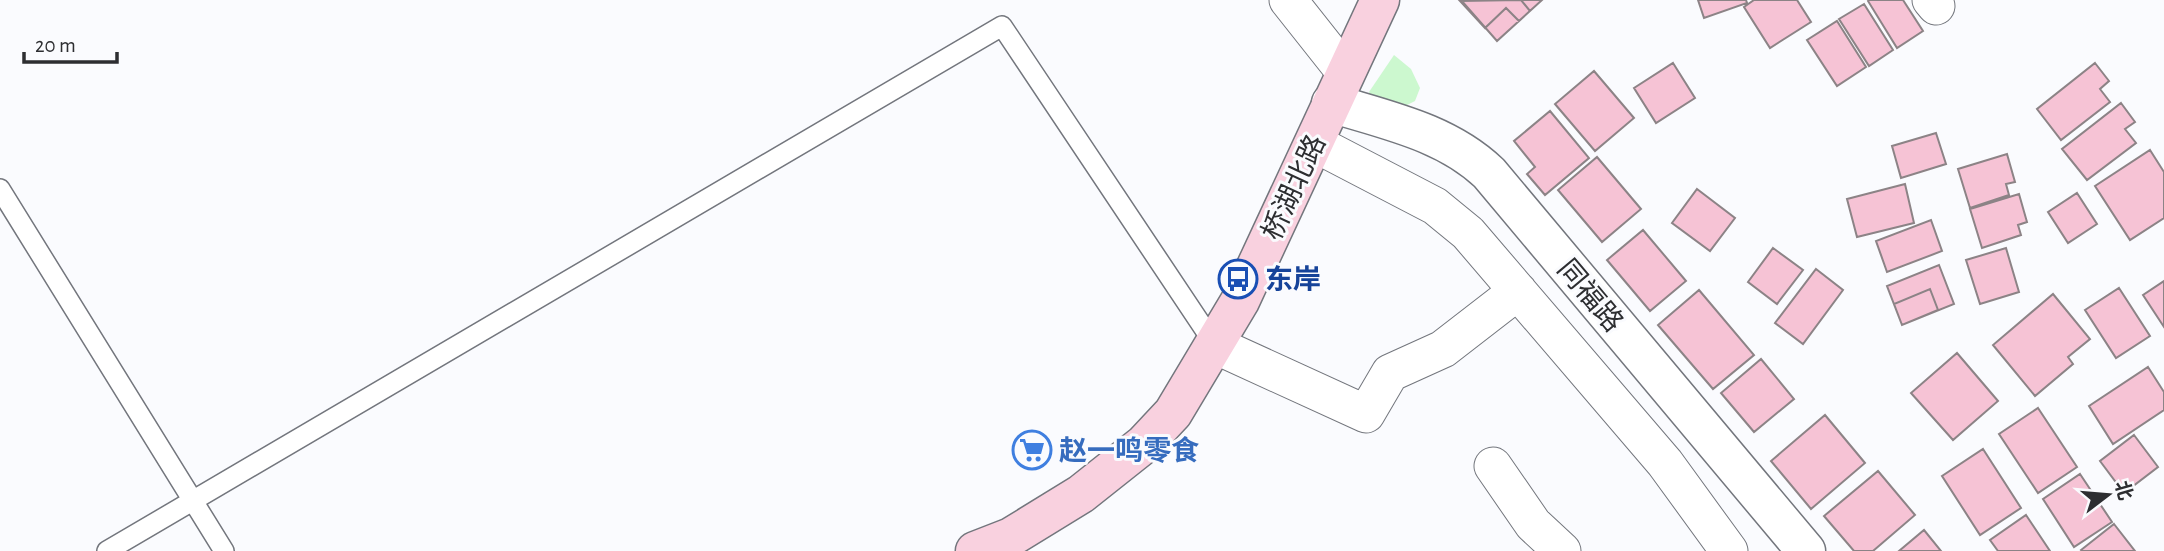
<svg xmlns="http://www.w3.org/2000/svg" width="2164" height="551" font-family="'Alegreya Sans','Noto Sans SC',sans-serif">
  <rect width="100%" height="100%" fill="#fafbfe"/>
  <path fill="#ccf8cf" d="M1394,55L1411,69L1420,88L1415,101L1403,107L1372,101L1369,92Z"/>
  <path fill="#f6c3d5" stroke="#8c8386" stroke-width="2" d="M1461,0H1542L1497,41Z
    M1521,0L1530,11L1519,21L1506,8L1485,28L1460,1Z
    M1698,0H1746L1747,3L1704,18Z
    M1698,0H1746L1747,3L1704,18Z
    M1754,0H1797L1811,22L1770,48L1744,7Z
    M1869,0H1903L1923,31L1897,48L1868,1Z
    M1864,4L1893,50L1869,66L1839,19Z
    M1837,21L1866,67L1837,86L1807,40Z
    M1673,63L1695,98L1656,123L1634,88Z
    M2095,63L2109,81L2100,89L2110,102L2061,140L2037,109Z
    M1594,71L1634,118L1595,151L1555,104Z
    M2121,103L2135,122L2125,129L2136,143L2087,180L2062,149Z
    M1550,111L1589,158L1545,195L1527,174L1535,167L1514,141Z
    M1936,133L1946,164L1901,178L1892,146Z
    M2150,150L2164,172V218L2130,240L2095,186Z
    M2007,154L2015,182L2006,184L2009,195L1970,208L1958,169Z
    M1597,157L1641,209L1602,242L1558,190Z
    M1905,184L1914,223L1857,237L1847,199Z
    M1697,189L1735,218L1710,251L1672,223Z
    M2077,193L2097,224L2068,243L2048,212Z
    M2019,194L2027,222L2018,225L2021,235L1982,248L1970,209Z
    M1931,220L1942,251L1887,272L1876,241Z
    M1643,230L1686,281L1650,311L1607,260Z
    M1773,248L1803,270L1777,304L1748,282Z
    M2006,248L2019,292L1980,304L1966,260Z
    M1939,265L1954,304L1902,325L1887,286Z
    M1816,269L1843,290L1803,344L1775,323Z
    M2164,281V327L2143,295Z
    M2119,288L2150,336L2116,358L2085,310Z
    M1930,289L1938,310L1902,325L1894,304Z
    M1699,290L1754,355L1713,389L1658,325Z
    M2053,294L2090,339L2068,357L2073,364L2035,396L1993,345Z
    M1957,353L1998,401L1953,440L1911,393Z
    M1761,359L1794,399L1754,432L1721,393Z
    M2148,367L2164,392V410L2113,444L2089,406Z
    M2038,408L2077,467L2038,493L1999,434Z
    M1825,415L1865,463L1811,509L1771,461Z
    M2134,435L2158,467L2124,493L2100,461Z
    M1983,449L2021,508L1980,535L1942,476Z
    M1878,471L1915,515L1873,551H1854L1824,516Z
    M2080,474L2112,522L2074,547L2043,499Z
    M2026,515L2050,551H1998L1990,540Z
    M2114,524L2135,551H2082L2081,550Z
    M1924,530L1941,551H1899Z"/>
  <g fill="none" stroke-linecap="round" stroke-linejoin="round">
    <defs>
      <path id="service" d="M0,189L224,551
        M107,551L1002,26L1215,345"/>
      <path id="minor" d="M1288,0L1345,72
        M1931,0L1936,6
        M1314,143L1435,206L1468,233L1665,463L1729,551
        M1215,345L1366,414L1390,373L1443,349L1518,291
        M1493,466L1533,524L1562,551"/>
      <path id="tertiary" d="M1331,103C1386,120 1446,132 1489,173L1806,551"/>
      <path id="secondary" d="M975,551L1011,537L1081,494L1144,444L1173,413L1240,301L1380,0"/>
    </defs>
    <use href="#service" stroke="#73767d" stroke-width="22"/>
    <use href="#minor" stroke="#73767d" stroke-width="39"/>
    <use href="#tertiary" stroke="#73767d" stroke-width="41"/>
    <use href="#secondary" stroke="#73767d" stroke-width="41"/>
    <use href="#service" stroke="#fff" stroke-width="19"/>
    <use href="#minor" stroke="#fff" stroke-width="37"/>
    <use href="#tertiary" stroke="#fff" stroke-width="38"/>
    <use href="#secondary" stroke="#f9d1df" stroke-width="38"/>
  </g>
  <defs>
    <symbol id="bus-ring" viewBox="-11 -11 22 22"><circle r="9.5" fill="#fafbfe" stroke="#1a4fb4" stroke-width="1.5"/><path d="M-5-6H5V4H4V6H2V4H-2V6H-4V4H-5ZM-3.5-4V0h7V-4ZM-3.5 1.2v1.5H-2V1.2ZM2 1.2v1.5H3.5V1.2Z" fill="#1a4fb4"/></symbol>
    <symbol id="supermarket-ring" viewBox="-11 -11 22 22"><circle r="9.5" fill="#fafbfe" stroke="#3f7fe0" stroke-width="1.5"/><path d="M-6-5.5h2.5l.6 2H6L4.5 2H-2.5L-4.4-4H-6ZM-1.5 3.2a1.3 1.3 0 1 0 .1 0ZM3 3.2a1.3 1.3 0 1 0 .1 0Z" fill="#3f7fe0"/></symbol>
  </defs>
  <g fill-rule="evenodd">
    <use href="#bus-ring" x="1216" y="257" width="44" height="44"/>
    <use href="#supermarket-ring" x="1010" y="428" width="44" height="44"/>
  </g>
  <g text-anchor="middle" stroke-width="6" stroke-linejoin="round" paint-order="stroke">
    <g font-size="28" fill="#2d2e31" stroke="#fafbfe">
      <text transform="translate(1293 187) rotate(-65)" y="10">桥湖北路</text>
      <text transform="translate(1591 295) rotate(50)" y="10">同福路</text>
    </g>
    <g font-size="28" font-weight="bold" fill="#164399" stroke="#fafbfe" text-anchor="start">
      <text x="1265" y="289">东岸</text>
    </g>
    <g font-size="28" font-weight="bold" fill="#366cbe" stroke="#fafbfe" text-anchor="start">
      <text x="1059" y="460">赵一鸣零食</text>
    </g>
  </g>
  <g transform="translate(2108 495) rotate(74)" stroke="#fafbfe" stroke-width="5" paint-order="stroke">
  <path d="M0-5L12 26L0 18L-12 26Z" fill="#2d2e31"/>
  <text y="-10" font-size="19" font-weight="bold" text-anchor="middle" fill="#2d2e31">北</text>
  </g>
  <path d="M24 52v10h93v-10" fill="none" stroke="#2d2e31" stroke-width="3.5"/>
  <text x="35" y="52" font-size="21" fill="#2d2e31" stroke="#fafbfe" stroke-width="5" paint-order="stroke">20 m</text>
</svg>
